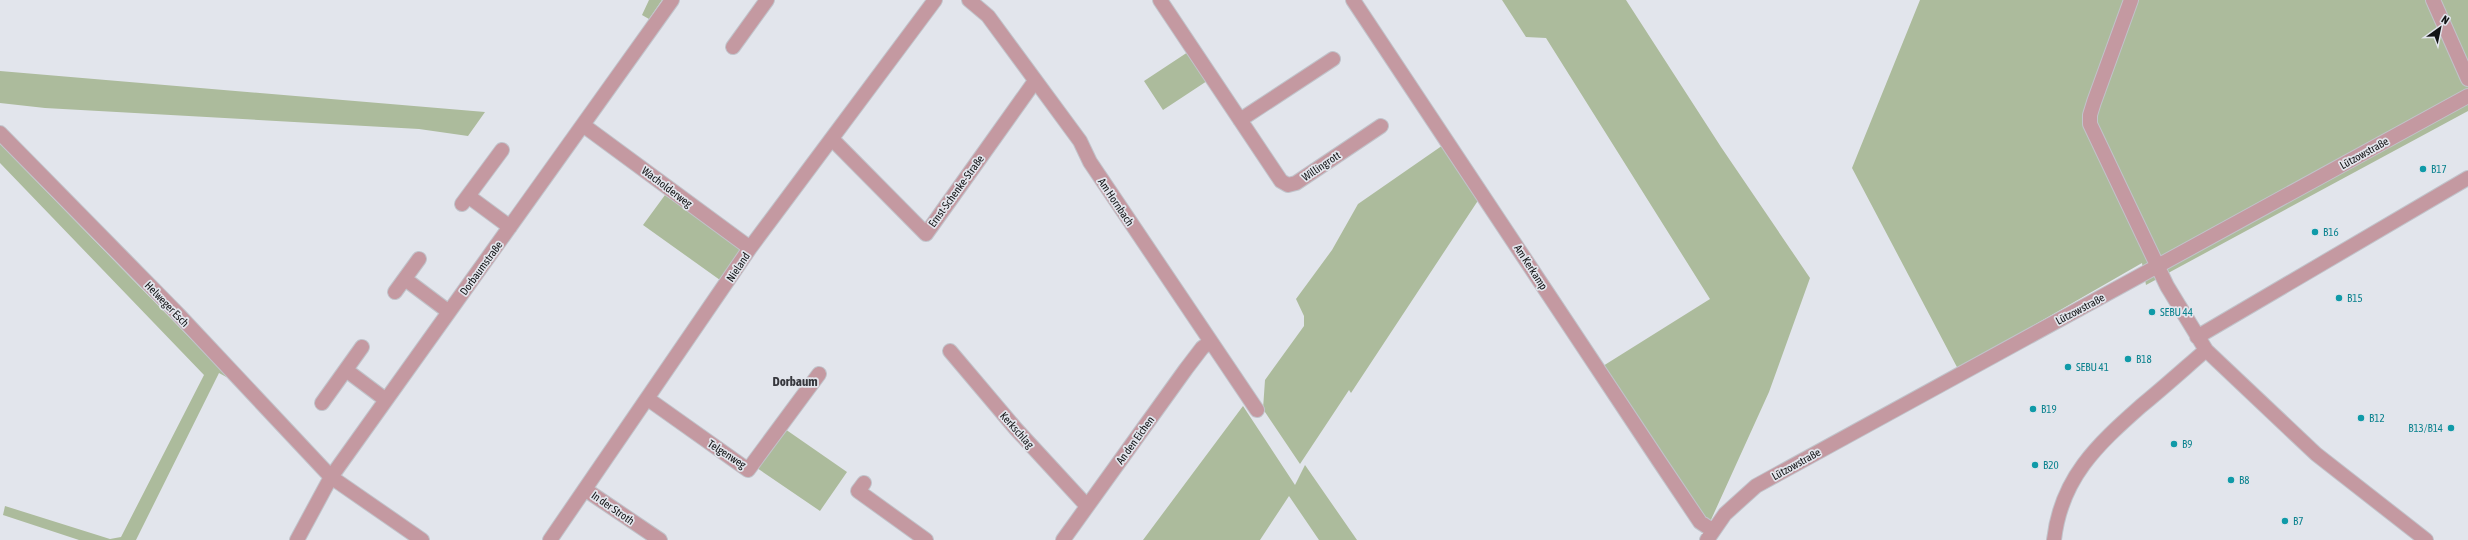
<svg xmlns="http://www.w3.org/2000/svg" width="2468" height="540" font-family="'Asap Condensed',sans-serif">
  <rect width="100%" height="100%" fill="#e2e5ec"/>
  <path fill="#acbb9c" d="M649,0H662L649,19L642,15Z
    M1502,0H1626L1721,147L1810,278L1769,392L1710,522L1697,513L1595,371L1710,299L1546,38L1526,37Z
    M1920,0H2468V111L2146,285L2142,263L1958,369L1852,168Z
    M1188,52L1207,81L1163,110L1144,81Z
    M0,71L485,112L468,136L419,129L45,108L0,103Z
    M1446,143L1481,196L1351,393L1349,390L1300,464L1263,409L1265,380L1304,326V316L1296,299L1332,250L1358,204Z
    M0,144L230,379L219,373L136,540H79L3,515L5,506L110,539L121,537L204,375L0,163Z
    M665,195L742,250L720,280L643,225Z
    M1243,406L1295,485L1305,465L1357,540H1319L1289,496L1260,540H1143Z
    M785,429L847,472L820,511L757,468Z"/>
  <g fill="none" stroke-linecap="round" stroke-linejoin="round">
    <defs>
      <path id="minor" d="M969,0L988,16L1080,141L1090,162L1257,410
        M1160,0L1281,181L1288,185L1296,183L1381,126
        M1353,0L1659,461L1700,522L1712,530
        M2131,0L2094,102L2090,115V124L2167,286L2206,350L2316,454L2426,540
        M2433,0L2468,79
        M733,47L767,0
        M1240,120L1333,59
        M583,125L750,248
        M0,133L178,314L331,477L422,540
        M833,140L926,234L1035,81
        M468,196L510,227
        M462,204L502,150
        M405,279L449,312
        M395,292L419,259
        M2197,337L2468,178
        M950,351L1016,429L1087,506
        M346,370L386,400
        M648,399L748,470L819,374
        M322,403L362,347
        M864,483L858,491L926,540
        M586,490L660,540
        M297,540L331,477L672,0
        M550,540L750,248L935,0
        M1063,540L1186,369L1202,348L1210,342
        M1707,540L1725,514L1756,486L2468,96
        M2054,540C2061,478 2097,445 2141,406C2163,388 2184,369 2206,350"/>
    </defs>
    <use href="#minor" stroke="#c1c3ca" stroke-width="16"/>
    <use href="#minor" stroke="#c499a1" stroke-width="14"/>
  </g>
  <g fill="#0f9aa8" stroke="#e2e5ec" stroke-width="1.5">
    <circle cx="2423" cy="169" r="4"/>
    <circle cx="2315" cy="232" r="4"/>
    <circle cx="2339" cy="298" r="4"/>
    <circle cx="2152" cy="312" r="4"/>
    <circle cx="2128" cy="359" r="4"/>
    <circle cx="2068" cy="367" r="4"/>
    <circle cx="2033" cy="409" r="4"/>
    <circle cx="2361" cy="418" r="4"/>
    <circle cx="2451" cy="428" r="4"/>
    <circle cx="2174" cy="444" r="4"/>
    <circle cx="2035" cy="465" r="4"/>
    <circle cx="2231" cy="480" r="4"/>
    <circle cx="2285" cy="521" r="4"/>
  </g>
  <g text-anchor="middle" stroke-width="3.5" stroke-linejoin="round" paint-order="stroke">
    <g font-size="11" fill="#121315" stroke="#e2e5ec">
      <text transform="translate(2364 153) rotate(-29)" y="4">Lützowstraße</text>
      <text transform="translate(1321 166) rotate(-34)" y="4">Willingrott</text>
      <text transform="translate(667 187) rotate(37)" y="4">Wacholderweg</text>
      <text transform="translate(956 191) rotate(-54)" y="4">Ernst-Schenke-Straße</text>
      <text transform="translate(1116 202) rotate(56)" y="4">Am Hornbach</text>
      <text transform="translate(738 267) rotate(-56)" y="4">Nieland</text>
      <text transform="translate(1531 267) rotate(57)" y="4">Am Kerkamp</text>
      <text transform="translate(481 268) rotate(-54)" y="4">Dorbaumstraße</text>
      <text transform="translate(167 304) rotate(46)" y="4">Helweger Esch</text>
      <text transform="translate(2080 309) rotate(-28)" y="4">Lützowstraße</text>
      <text transform="translate(1017 430) rotate(48)" y="4">Kerkschlag</text>
      <text transform="translate(1135 440) rotate(-54)" y="4">An den Eichen</text>
      <text transform="translate(727 454) rotate(33)" y="4">Telgenweg</text>
      <text transform="translate(1796 464) rotate(-29)" y="4">Lützowstraße</text>
      <text transform="translate(613 508) rotate(35)" y="4">In der Stroth</text>
    </g>
    <g font-size="11" fill="#0d838f" stroke="#e2e5ec" text-anchor="start">
      <text x="2431" y="173">B17</text>
      <text x="2323" y="236">B16</text>
      <text x="2347" y="302">B15</text>
      <text x="2160" y="316">SEBU 44</text>
      <text x="2136" y="363">B18</text>
      <text x="2076" y="371">SEBU 41</text>
      <text x="2041" y="413">B19</text>
      <text x="2369" y="422">B12</text>
      <text x="2443" y="432" text-anchor="end">B13/B14</text>
      <text x="2182" y="448">B9</text>
      <text x="2043" y="469">B20</text>
      <text x="2239" y="484">B8</text>
      <text x="2293" y="525">B7</text>
    </g>
    <g font-size="13" font-weight="bold" fill="#36373d" stroke="#e2e5ec">
      <text x="795" y="386">Dorbaum</text>
    </g>
  </g>
  <g transform="translate(2440 28) rotate(33)" stroke="#e2e5ec" stroke-width="3" paint-order="stroke">
  <path d="M0-3L7 15L0 10L-7 15Z" fill="#121315"/>
  <text y="-6" font-size="11" font-weight="bold" text-anchor="middle" fill="#121315">N</text>
  </g>
</svg>
